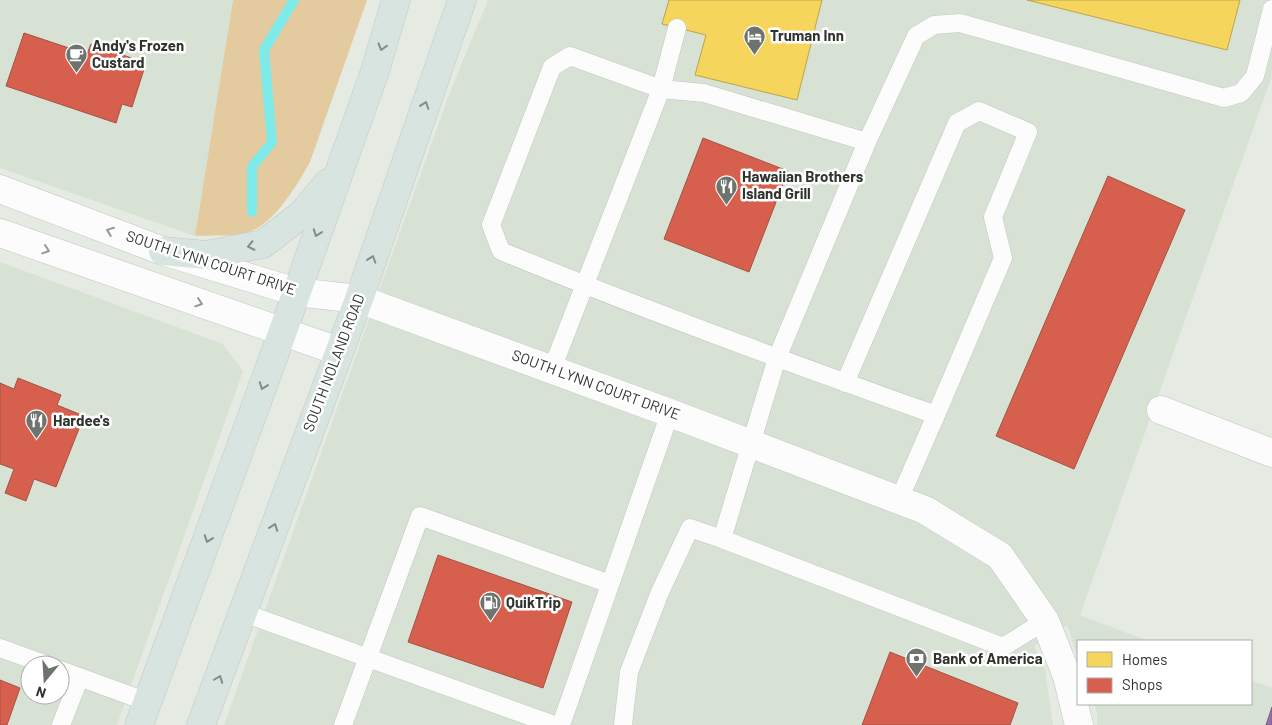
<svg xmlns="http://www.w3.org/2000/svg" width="1272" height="725" font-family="Barlow,sans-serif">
  <rect width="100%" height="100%" fill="#e5eae3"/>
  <path fill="#d8e2d4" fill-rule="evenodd" d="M0,0H233L195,236L0,168Z
    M488,0H1272V76L1080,615L1148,641H1078V657L1067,625L1034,646L1045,670L1053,725H224L450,92Z
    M0,262L223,344L243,371L117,725H0ZM30,665H60V695H30Z
    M1251,680L1272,688V725H1097V712L1094,704H1251Z"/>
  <path fill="#e4cb9f" d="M233,0H367L310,162C297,185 275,223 249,232C234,237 211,235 195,236Z"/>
  <path fill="#f6d55c" stroke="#baa44e" d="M669,0H822L797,100L695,75L706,35L662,24Z
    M1027,0H1240L1227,50Z"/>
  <path fill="#d6604d" stroke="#a45244" d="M24,33L87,54L91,44L146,63L132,107L122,104L116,123L6,86Z
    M703,138L788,171L749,272L664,239Z
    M1108,176L1185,210L1074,469L996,436Z
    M18,378L61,395L57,405L84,416L56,487L34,479L26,501L5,493L14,469L0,464V383L14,389Z
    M438,555L572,602L543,688L408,642Z
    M890,652L1018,703L1010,725H862Z
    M0,680L20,688L7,725H0Z"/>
  <path fill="#9970ab" stroke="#795e86" d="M1272,707V725H1266Z"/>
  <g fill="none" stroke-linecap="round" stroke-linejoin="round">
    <path stroke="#7eeaea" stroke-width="10" d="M252,212V167L272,142L264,50L294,0"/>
    <defs>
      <path id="service" d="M552,369L661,89L677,28
        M845,383L957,123L979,111L1028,132L993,217L1003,258L936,415C790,363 644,310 501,251L491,225L552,67L570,56L661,89L704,93L867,142
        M899,500L936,415
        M244,613L554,725
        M1045,621L1003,647L722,539L777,358L867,142L916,36L934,25L960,23L1224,98L1241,93L1255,76L1272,9
        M0,648L47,665
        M60,670L148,702
        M61,725L80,677
        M343,725L420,516L610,584
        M561,725L670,413
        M623,725L629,672L660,592L690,528L722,539"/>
      <path id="minor" d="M0,189L163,251L296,292L359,299L670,413L925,510L1000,556L1045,621L1067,676L1079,725
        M0,233L338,351
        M1161,410L1272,453"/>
      <path id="primary" d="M163,251L206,255L263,244L302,214L328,183
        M139,725L283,331L375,71L396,0
        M201,725L359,299L462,0"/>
    </defs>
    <use href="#service" stroke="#c2c6c1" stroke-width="19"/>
    <use href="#minor" stroke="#c2c6c1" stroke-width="29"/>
    <use href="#primary" stroke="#c4c7c3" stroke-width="29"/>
    <use href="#service" stroke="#fbfcfb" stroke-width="18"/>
    <use href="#minor" stroke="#fbfcfb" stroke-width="28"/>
    <use href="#primary" stroke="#d8e4e0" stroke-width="28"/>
  </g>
  <defs><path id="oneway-chevron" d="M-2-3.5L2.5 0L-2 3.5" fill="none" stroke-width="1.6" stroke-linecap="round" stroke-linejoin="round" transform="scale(1.25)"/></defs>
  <g stroke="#848c87">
    <use href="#oneway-chevron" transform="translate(382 47) rotate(107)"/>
    <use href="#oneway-chevron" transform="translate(425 105) rotate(-71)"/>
    <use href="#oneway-chevron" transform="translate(317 233) rotate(110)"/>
    <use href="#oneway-chevron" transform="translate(251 246) rotate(168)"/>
    <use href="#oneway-chevron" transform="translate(372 259) rotate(-71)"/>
    <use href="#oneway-chevron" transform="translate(263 386) rotate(110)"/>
    <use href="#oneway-chevron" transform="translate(274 527) rotate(-70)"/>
    <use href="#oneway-chevron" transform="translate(208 539) rotate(110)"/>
    <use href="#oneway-chevron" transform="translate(219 679) rotate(-69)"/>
  </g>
  <g stroke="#959894">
    <use href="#oneway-chevron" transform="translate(110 231) rotate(-159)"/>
    <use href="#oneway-chevron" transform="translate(46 250) rotate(19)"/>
    <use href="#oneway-chevron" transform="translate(199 303) rotate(19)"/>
  </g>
  <defs>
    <symbol id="hotel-pin" viewBox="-11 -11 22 30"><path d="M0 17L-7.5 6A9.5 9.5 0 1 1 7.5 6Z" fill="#6f736d" stroke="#fff"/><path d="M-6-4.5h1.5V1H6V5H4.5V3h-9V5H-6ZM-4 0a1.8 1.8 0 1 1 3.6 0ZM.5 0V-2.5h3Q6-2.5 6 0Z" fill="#fff"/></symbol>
    <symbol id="cafe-pin" viewBox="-11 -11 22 30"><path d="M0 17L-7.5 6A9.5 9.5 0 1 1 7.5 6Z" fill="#6f736d" stroke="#fff"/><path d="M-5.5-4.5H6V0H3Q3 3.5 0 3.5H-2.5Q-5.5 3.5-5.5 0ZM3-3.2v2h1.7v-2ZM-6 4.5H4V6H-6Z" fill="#fff"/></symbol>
    <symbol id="restaurant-pin" viewBox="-11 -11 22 30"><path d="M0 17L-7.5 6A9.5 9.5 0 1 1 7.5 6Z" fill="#6f736d" stroke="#fff"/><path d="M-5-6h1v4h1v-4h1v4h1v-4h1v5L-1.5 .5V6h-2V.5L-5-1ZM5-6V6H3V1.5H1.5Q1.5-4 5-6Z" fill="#fff"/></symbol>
    <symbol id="fuel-pin" viewBox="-11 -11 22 30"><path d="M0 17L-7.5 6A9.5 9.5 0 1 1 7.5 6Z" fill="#6f736d" stroke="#fff"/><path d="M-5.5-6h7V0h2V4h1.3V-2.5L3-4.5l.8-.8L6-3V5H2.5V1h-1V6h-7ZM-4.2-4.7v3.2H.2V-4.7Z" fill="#fff"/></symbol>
    <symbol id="bank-pin" viewBox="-11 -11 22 30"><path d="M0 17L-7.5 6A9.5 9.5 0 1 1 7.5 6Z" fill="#6f736d" stroke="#fff"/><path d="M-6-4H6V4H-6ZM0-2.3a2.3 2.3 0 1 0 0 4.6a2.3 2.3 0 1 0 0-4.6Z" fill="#fff"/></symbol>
  </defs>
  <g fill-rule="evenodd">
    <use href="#hotel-pin" x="742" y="24" width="25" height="34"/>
    <use href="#cafe-pin" x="64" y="42" width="25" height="34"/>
    <use href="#restaurant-pin" x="714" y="174" width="25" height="34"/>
    <use href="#restaurant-pin" x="24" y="408" width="25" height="34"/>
    <use href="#fuel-pin" x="478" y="590" width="25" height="34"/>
    <use href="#bank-pin" x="904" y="646" width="25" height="34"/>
  </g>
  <g text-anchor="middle" stroke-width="5" stroke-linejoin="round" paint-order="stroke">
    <g font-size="15" font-weight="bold" fill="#2f332e" stroke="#fff" text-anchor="start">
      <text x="770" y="41">Truman Inn</text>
      <text x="92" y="51">Andy's Frozen<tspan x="92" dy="17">Custard</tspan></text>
      <text x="742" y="182">Hawaiian Brothers<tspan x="742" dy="17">Island Grill</tspan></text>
      <text x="53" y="426">Hardee's</text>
      <text x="506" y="608">QuikTrip</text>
      <text x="933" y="664">Bank of America</text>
    </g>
    <g font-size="15" fill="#2f332e" stroke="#fff">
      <text transform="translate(211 263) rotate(18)" y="5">SOUTH LYNN COURT DRIVE</text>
      <text transform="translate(334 363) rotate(-69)" y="5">SOUTH NOLAND ROAD</text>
      <text transform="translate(596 385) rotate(20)" y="5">SOUTH LYNN COURT DRIVE</text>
    </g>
  </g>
  <rect x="1077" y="640" width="175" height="65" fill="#ffffff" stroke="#acadab"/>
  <rect x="1087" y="652" width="25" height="15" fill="#f6d55c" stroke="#acadab"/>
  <text x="1122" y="665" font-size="15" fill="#2f332e">Homes</text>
  <rect x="1087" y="678" width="25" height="15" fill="#d6604d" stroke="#acadab"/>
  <text x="1122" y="690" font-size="15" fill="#2f332e">Shops</text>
  <g transform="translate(45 680) rotate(198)"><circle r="24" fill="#ffffff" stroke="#acadab"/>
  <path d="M0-4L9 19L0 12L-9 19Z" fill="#6f736d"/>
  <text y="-8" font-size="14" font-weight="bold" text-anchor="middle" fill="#2f332e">N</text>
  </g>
</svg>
